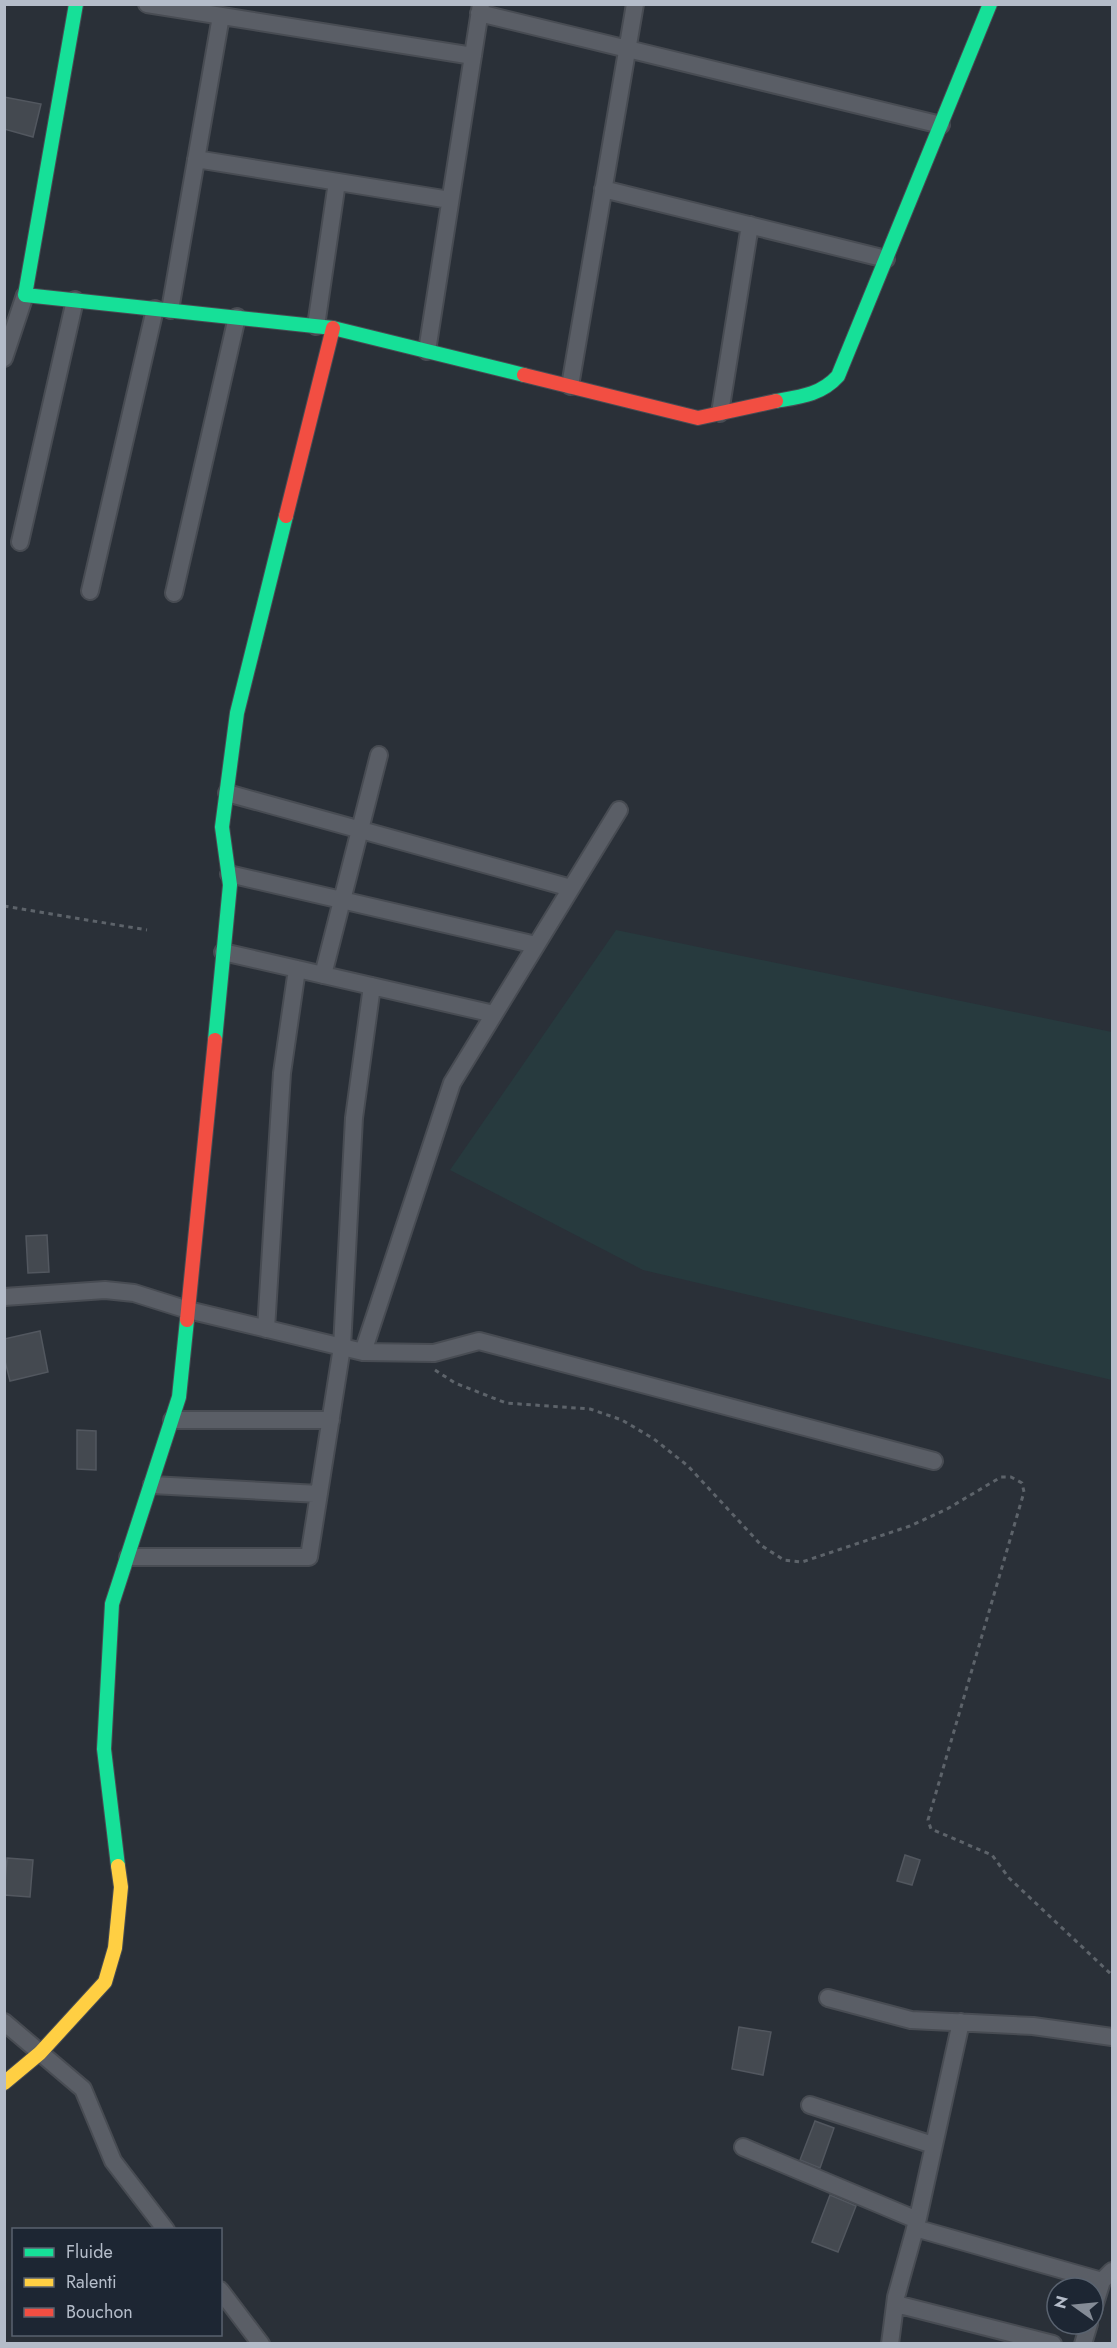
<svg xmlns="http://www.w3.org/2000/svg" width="1117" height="2348" font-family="Jost,sans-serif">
  <rect width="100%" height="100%" fill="#2a3038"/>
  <path fill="#273a3e" d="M616,930L1112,1032V1380L643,1270L450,1170Z"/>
  <path fill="#444950" stroke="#52575f" stroke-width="1.5" d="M4,97L41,104L33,137L4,129Z
    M47,1235L49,1272L28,1273L26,1236Z
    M40,1331L48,1372L10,1381L4,1357V1339Z
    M77,1430L96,1431V1470L77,1469Z
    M905,1855L920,1860L912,1885L897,1881Z
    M7,1858L33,1860L30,1897L4,1895Z
    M739,2027L771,2032L763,2075L732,2069Z
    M815,2121L834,2128L820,2168L800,2160Z
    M830,2195L856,2206L838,2252L812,2242Z"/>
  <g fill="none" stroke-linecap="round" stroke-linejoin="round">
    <defs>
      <path id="street" d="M147,4L473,56
        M479,13L941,125
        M196,159L450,200
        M603,189L886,259
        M170,310L221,16
        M316,326L337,182
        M427,351L481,4
        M4,358L25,295
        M570,386L635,4
        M720,413L750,225
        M20,542L75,300
        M90,591L155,309
        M174,593L237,317
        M227,793L571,888
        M229,874L536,945
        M223,952L494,1014
        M323,975L379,755
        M4,1297L105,1290L134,1293L188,1310L363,1352L434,1353L479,1341L934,1461
        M266,1329L282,1073L297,969
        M363,1352L452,1083L619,810
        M172,1420H331
        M152,1485L319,1494
        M128,1557H309L342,1347L354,1118L372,986
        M828,1998L911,2020L1033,2026L1112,2037
        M4,2022L83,2089L113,2161L166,2230
        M810,2105L933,2145
        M743,2147L917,2220
        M915,2228L1102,2281
        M220,2290L261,2344
        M896,2304L1053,2344
        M1093,2310L1102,2281L1112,2271
        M890,2344L896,2297L918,2218L961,2022
        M1083,2344L1089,2324"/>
      <path id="fast" d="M76,4L25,295L333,328L524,375
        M776,401C799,397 821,395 838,376L990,4
        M215,1040L230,885L222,827L237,713L286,516
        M118,1866L104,1749L112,1604L179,1397L187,1320"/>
      <path id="slow" d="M4,2083L40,2053L105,1982L115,1948L121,1887L118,1866"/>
      <path id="jam" d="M524,375L698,418L776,401
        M286,516L333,328
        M187,1320L215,1040"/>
    </defs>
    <use href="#street" stroke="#484c53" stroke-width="20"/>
    <use href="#fast" stroke="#484c53" stroke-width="16"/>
    <use href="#slow" stroke="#484c53" stroke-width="16"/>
    <use href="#jam" stroke="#484c53" stroke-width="16"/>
    <path stroke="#5d636a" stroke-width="3" stroke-dasharray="4.5 4.5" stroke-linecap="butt" d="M4,906L147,930
      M435,1370L455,1383L506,1403L590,1409L622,1420L654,1439L688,1466L762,1546L784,1560L802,1562L910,1526L947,1509L1001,1477H1011L1022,1483L1024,1492L928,1820L931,1829L992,1855L1009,1878L1112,1975"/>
    <use href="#street" stroke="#5a5e66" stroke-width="16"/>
    <use href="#fast" stroke="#16e098" stroke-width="14"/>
    <use href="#slow" stroke="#ffcf43" stroke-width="14"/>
    <use href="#jam" stroke="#f24e42" stroke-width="14"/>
  </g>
  <rect width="1117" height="2348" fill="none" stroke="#b4bcc9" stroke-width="12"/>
  <rect x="12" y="2228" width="210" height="108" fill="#1d2633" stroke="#59626f" stroke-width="1.5"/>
  <rect x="24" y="2248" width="30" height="9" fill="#16e098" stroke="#59626f" stroke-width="1.5"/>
  <text x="66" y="2258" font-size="18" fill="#b4bcc9">Fluide</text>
  <rect x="24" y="2278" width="30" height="9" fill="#ffcf43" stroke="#59626f" stroke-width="1.5"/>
  <text x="66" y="2288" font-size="18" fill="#b4bcc9">Ralenti</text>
  <rect x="24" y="2308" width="30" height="9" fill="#f24e42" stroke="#59626f" stroke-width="1.5"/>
  <text x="66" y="2318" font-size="18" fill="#b4bcc9">Bouchon</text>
  <g transform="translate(1075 2306) rotate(285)"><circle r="28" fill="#1d2633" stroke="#59626f" stroke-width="1.5"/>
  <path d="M0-4.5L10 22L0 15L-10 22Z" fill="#848b96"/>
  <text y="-9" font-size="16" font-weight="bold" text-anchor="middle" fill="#b4bcc9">N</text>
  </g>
</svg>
